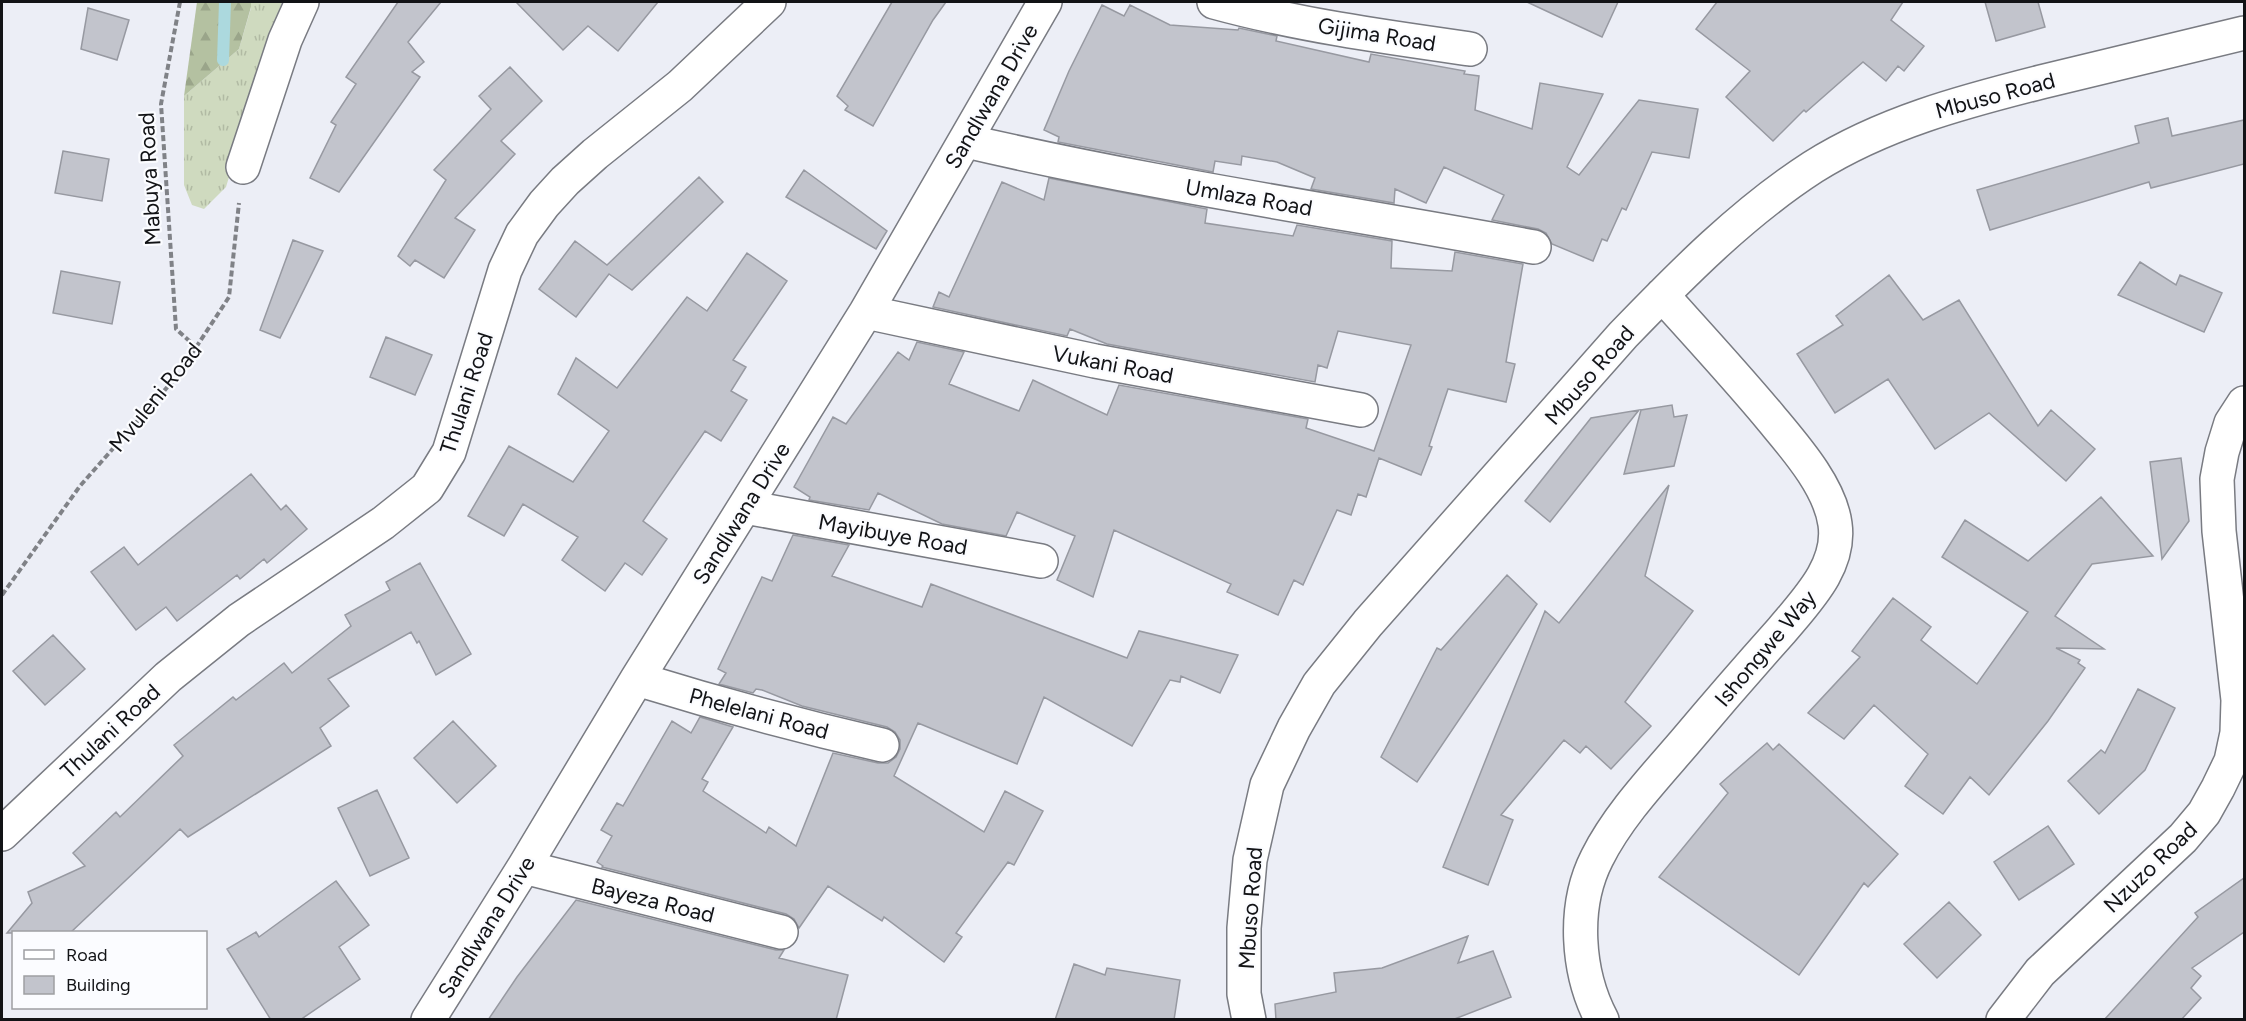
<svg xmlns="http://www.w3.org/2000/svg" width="2246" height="1021" font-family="Figtree,sans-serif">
  <defs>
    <pattern id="grass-tufts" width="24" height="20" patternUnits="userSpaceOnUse" patternTransform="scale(1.5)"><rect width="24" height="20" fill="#cfdabf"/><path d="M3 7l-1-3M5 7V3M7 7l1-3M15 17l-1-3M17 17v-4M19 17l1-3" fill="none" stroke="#b1baa3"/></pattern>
    <pattern id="forest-firs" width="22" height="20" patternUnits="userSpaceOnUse" patternTransform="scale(1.5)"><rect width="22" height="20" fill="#b4c1a1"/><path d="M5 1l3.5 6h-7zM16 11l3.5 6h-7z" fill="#9aa58a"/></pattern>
  </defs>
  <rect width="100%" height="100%" fill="#eceef6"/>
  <path fill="url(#grass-tufts)" d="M251,2H282L226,187L204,209L192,205L184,185V96L239,49L251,8Z"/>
  <path fill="url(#forest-firs)" d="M197,2H251V7L239,49L184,96Z"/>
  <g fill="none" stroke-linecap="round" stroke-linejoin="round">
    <path stroke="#acd9de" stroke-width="12" d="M223,60L225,2"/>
  </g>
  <path fill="#c2c4cc" stroke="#9799a1" stroke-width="1.5" d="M398,2H441L408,42L424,62L412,72L420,77L339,192L310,178L336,125L331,122L356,84L346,77Z
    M516,2H658L618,51L588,26L563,50Z
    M892,2H946L933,20L873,126L845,110L848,106L837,96Z
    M1527,2H1618L1602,37Z
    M1717,2H1903L1891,20L1924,46L1904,71L1898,66L1886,81L1863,62L1806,112L1804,110L1773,141L1726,97L1750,71L1696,29Z
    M1985,2H2038L2045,27L1996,41Z
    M1102,5L1124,16L1130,5L1170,25L1238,30L1239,28L1277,36L1276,41L1369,62L1371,54L1465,71L1464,74L1479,76L1475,110L1532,129L1540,83L1603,94L1567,167L1579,175L1639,100L1698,109L1689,158L1652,152L1626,210L1622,208L1607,241L1602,239L1593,261L1552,244L1546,233L1538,229L1492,220L1504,195L1444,167L1426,203L1395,189L1394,203L1311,189L1315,178L1277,162L1242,156L1241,165L1215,161L1213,172L1058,142L1059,137L1044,130L1069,71Z
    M88,8L129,20L117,60L81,49Z
    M510,67L542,101L501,141L515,154L455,218L475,230L444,278L415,260L410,266L398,256L446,180L434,170L491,109L479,96Z
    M2168,118L2172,136L2244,120V164L2151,188L2149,182L1990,230L1977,190L2139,143L2135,126Z
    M63,151L109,159L102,201L55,193Z
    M804,170L887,231L876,249L786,197Z
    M699,177L723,202L632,290L609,274L576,317L539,289L575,241L607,265Z
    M1049,178L1207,209L1205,223L1293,236L1297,225L1392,241L1391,268L1452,271L1455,252L1523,264L1506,362L1515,364L1506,402L1448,389L1429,446L1432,447L1421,475L1379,458L1366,497L1358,494L1351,515L1337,510L1303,585L1294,580L1278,615L1227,592L1231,584L1114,530L1093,597L1057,580L1075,536L1017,512L1006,536L942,524L878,493L869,510L809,500L810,497L794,487L833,417L846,424L898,352L909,360L917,342L964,352L949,384L1019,411L1033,380L1107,415L1119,385L1308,419L1306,428L1374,451L1411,345L1338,331L1327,368L1318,365L1315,382L1107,344L1070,329L1067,336L933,307L939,292L949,297L1002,182L1044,200Z
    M293,240L323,251L280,338L260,330Z
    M747,253L787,281L733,360L746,367L731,391L747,400L721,441L705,431L643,521L667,539L642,575L625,563L605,591L562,560L578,537L523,504L504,536L468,516L509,446L573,482L609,431L558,394L576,358L617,388L687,297L707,311Z
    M2140,262L2176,285L2180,275L2222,293L2204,332L2118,295Z
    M61,271L120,282L112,324L53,313Z
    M1889,275L1923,320L1959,300L2038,426L2051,410L2095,449L2066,481L1989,413L1935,449L1888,379L1835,413L1797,354L1843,325L1836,316Z
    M386,337L432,355L415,395L370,377Z
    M1672,405L1674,417L1687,415L1674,466L1624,474L1641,410Z
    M1639,410L1550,522L1525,501L1591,418Z
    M2181,458L2189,521L2162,559L2150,462Z
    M251,474L281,510L286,505L307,529L267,563L264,559L240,579L237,575L177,621L166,607L136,630L91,572L124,547L138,565Z
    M1669,485L1645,576L1693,611L1625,702L1651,726L1611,769L1586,746L1580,753L1564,740L1501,815L1513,820L1488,885L1443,867L1545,611L1559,623Z
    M2101,497L2153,556L2092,564L2055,616L2104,649L2056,648L2080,660L2078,663L2085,668L2048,721L1989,795L1970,777L1943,814L1905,786L1928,754L1874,705L1844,739L1808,713L1860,657L1852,651L1893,598L1931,627L1921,640L1977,684L2028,612L1942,557L1965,520L2028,561Z
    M793,535L849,545L832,576L922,607L931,584L1127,658L1139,631L1238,655L1220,693L1181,676L1180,682L1170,680L1132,746L1044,697L1017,764L918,723L894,776L984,832L1005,791L1043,811L1014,865L1008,862L956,933L962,937L944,962L884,917L882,921L828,886L799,928L794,919L786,914L602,867L603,866L597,862L612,836L601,830L617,803L623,806L672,721L691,733L700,717L733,727L702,779L708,782L703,791L766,833L769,827L796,846L833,753L878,763H888L896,757L900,749V740L895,732L887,727L802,706L762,690L756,689L753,693L719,684L726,673L718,669L762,577L772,581Z
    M420,563L471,654L436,675L419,641L417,643L411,632L328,679L349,706L320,728L331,746L188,837L180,829L70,933H7L32,903L28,892L85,866L73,853L116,812L120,817L183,756L174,745L233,697L236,700L284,663L292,673L351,626L345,615L390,590L386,582Z
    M1507,575L1537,604L1417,782L1381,757L1437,648L1441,650Z
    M53,635L85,669L45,705L13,671Z
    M2138,689L2175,708L2145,770L2099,814L2068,781L2101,750L2105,753Z
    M453,721L496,766L457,803L414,758Z
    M1767,743L1773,750L1779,744L1898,854L1868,887L1864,883L1799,975L1659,877L1728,793L1720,784Z
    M377,790L409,858L370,876L338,808Z
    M2048,826L2074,864L2019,900L1994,862Z
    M2244,878V932L2192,968L2201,976L2191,988L2201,998L2181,1020H2104L2198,917L2195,913Z
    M336,881L369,925L339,947L360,979L300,1020H271L227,949L256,932L259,937Z
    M576,900L776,950H784L779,958L848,975L836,1020H488L517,977Z
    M1949,902L1981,935L1937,978L1904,944Z
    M1468,936L1458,963L1493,951L1511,997L1452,1020H1276L1275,1004L1336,992L1334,973L1382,968Z
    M1074,964L1105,975L1107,968L1180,980L1174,1020H1055Z"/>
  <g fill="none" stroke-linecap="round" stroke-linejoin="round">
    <defs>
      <path id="street" d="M1214,2C1298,25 1385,37 1470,49
        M966,141C1154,185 1345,212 1534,247
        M243,167L285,40L302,2
        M866,312L1095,361L1361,410
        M745,507L1041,561
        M637,679C718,704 799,726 882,745
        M2,834L168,677L239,620L383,523L427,488L449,452L505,270L522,234L544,204L565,181L595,154L680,86L769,2
        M524,867L781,932
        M428,1020L524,867L637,679L866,312L1045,2
        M1249,1020L1244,994V928L1250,860L1267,785L1294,728L1319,684L1368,623L1623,335C1682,274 1742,213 1813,167C1883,123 1962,102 2041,82C2109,65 2177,49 2244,33
        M1602,1020C1577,973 1572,907 1597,858C1618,816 1653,779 1684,743C1716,705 1749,667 1782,630C1807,600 1841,566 1835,524C1830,486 1794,446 1770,417C1735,375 1698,335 1662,295
        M2003,1020L2040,972L2183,838L2204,813L2218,788L2231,761L2237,733L2238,700L2219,531L2217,479L2222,452L2231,423L2244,403"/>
    </defs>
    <use href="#street" stroke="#797b82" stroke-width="36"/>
    <path stroke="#808287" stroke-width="4" stroke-dasharray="6 3" stroke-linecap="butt" d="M180,2L161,104L176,329L196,347
      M2,595L80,486L178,375L229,297L239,203"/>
    <use href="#street" stroke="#fff" stroke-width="33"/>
  </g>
  <g text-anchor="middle" stroke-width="4.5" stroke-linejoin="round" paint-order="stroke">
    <g font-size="22" fill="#121316" stroke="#fbfcff">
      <text transform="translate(1377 34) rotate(9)" y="8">Gijima Road</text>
      <text transform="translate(1995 95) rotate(-15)" y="8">Mbuso Road</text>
      <text transform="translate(991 96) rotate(-60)" y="8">Sandlwana Drive</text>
      <text transform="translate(149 179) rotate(-93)" y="8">Mabuya Road</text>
      <text transform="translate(1249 197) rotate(10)" y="8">Umlaza Road</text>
      <text transform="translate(1113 364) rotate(11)" y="8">Vukani Road</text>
      <text transform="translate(1589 375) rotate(-49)" y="8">Mbuso Road</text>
      <text transform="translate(466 393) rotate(-72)" y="8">Thulani Road</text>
      <text transform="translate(155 397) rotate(-51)" y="8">Mvuleni Road</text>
      <text transform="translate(741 513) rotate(-58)" y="8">Sandlwana Drive</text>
      <text transform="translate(893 534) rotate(10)" y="8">Mayibuye Road</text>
      <text transform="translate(1765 648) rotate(-50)" y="8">Ishongwe Way</text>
      <text transform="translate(759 713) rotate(15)" y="8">Phelelani Road</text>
      <text transform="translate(110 731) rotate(-43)" y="8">Thulani Road</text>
      <text transform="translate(2150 867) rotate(-44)" y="8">Nzuzo Road</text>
      <text transform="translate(653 900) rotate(14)" y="8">Bayeza Road</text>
      <text transform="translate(1250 908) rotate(-86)" y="8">Mbuso Road</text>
      <text transform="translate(486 927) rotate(-58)" y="8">Sandlwana Drive</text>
    </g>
  </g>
  <rect width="2246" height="1021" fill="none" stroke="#121316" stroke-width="6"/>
  <rect x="12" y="931" width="195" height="78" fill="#fbfcff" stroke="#9e9fa2" stroke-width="1.5"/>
  <rect x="24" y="950" width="30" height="9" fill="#ffffff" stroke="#9e9fa2" stroke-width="1.5"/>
  <text x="66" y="961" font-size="18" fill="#121316">Road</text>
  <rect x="24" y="976" width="30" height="18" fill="#c2c4cc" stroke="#9e9fa2" stroke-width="1.5"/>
  <text x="66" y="991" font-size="18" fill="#121316">Building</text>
</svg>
